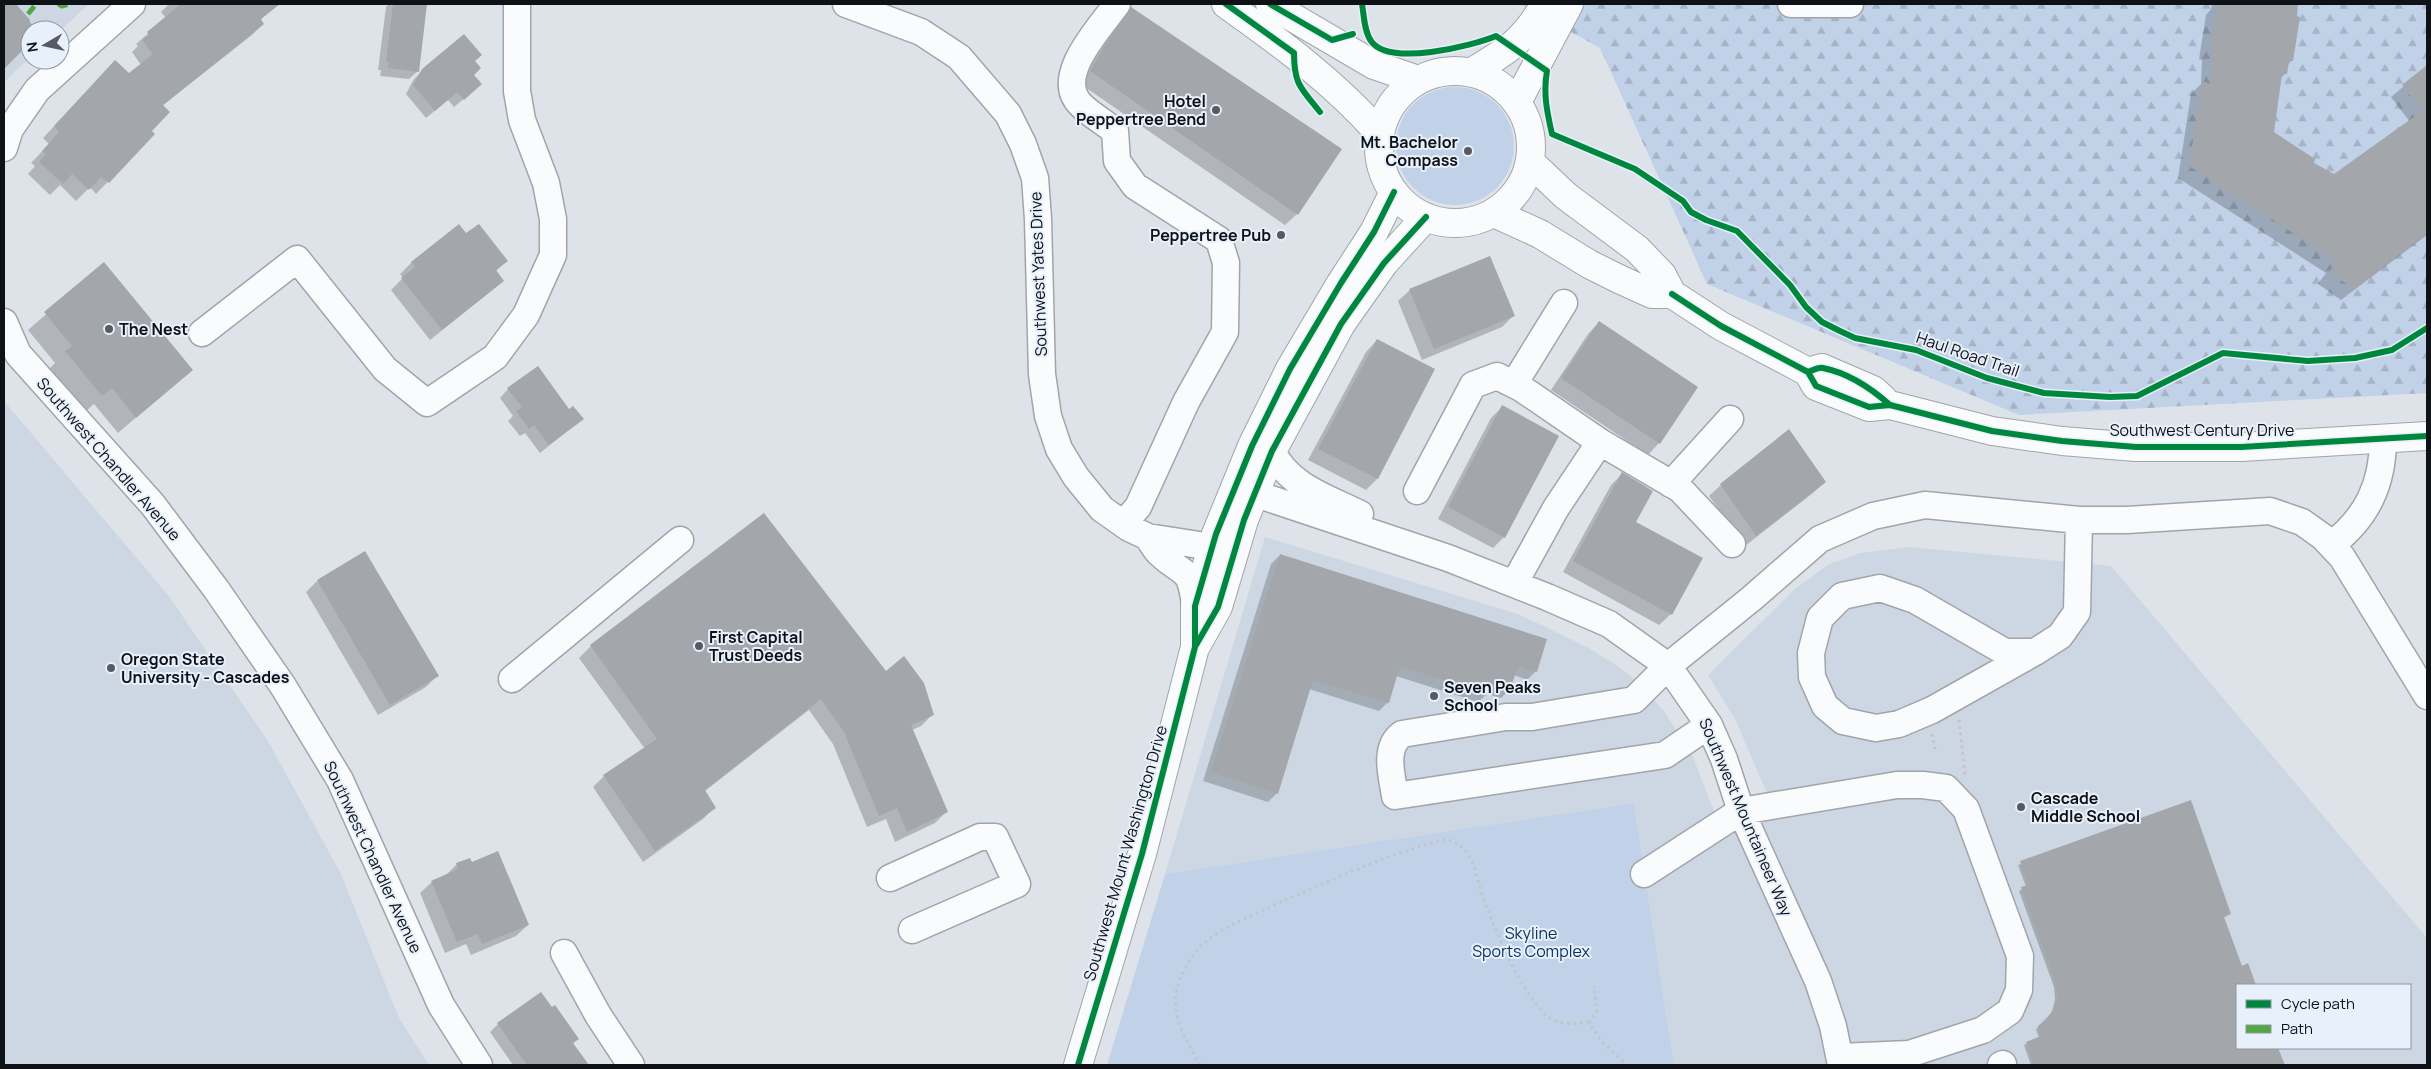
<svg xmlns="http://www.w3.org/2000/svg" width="2431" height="1069" font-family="Manrope,sans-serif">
  <defs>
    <pattern id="forest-firs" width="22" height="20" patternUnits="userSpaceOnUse" patternTransform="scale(1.25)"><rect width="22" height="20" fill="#c1d2e8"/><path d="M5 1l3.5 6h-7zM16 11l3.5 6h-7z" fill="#a5b3c6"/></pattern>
  </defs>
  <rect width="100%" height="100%" fill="#dee3ea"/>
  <path fill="#cdd7e3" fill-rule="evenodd" d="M4,4H89L60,31L30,30V58L4,82Z
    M4,401L168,595L268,741L341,874L399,1018L429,1065H4Z
    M1265,537L1518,614L1587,647L1618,666L1638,682L1664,711L1693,757L1714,811L1767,793L1735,719L1708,675L1795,589L1829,564L1860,553L1910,547L2111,566L2427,938V1065H1674L1634,803L1165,874ZM2237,985H2410V1048H2237Z"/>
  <path fill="#c1d2e8" d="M1396 146a59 59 0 1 1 118 0a59 59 0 1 1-118 0Z
    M1634,803L1674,1065H1107L1165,874Z"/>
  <path fill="url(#forest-firs)" d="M1520,4H2427V393L2019,415L1707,284L1600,48Z"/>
  <path fill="#0003" d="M4,4H14L37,30H30V42L4,68Z
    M169,4H244L248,9L255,4H264L269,11L260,20L263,24L252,35L162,106L151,131L154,134L96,194L90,187L76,201L60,185L50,195L28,174L35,166L31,163L49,144L43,138L104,73L129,75L141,65L132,52L138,46L136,44L166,18L161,12Z
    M389,4H426L418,71L409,79L380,76L381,70H378L386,7Z
    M2212,4H2297L2292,60L2287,66L2286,73L2280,79L2273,133L2312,163L2334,176L2410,122L2391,97L2427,67V235L2341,300L2318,284L2326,273L2178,178L2191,94L2201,84L2202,60L2199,59L2206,15L2211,9Z
    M1132,9L1297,214L1285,225L1079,83L1092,60L1120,20Z
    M474,61L472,92L454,107L448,100L426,118L406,94L414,79L423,70Z
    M459,226L466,235L506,261L495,272L503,281L430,340L391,290L403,278L400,274L411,263Z
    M104,264L191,370L118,433L94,404L85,412L49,369L55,363L28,330Z
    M1410,290L1513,316L1502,327L1422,360L1398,301Z
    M1599,322L1659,443L1648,455L1551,390L1588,334Z
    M1377,340L1434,369L1377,479L1366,490L1308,460L1366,352Z
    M508,389L569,410L582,419L540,453L525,433L520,436L508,421L513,416L500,398Z
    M1502,407L1504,537L1493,548L1438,519L1491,418Z
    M1622,474L1635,522L1671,614L1659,625L1563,572L1611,485Z
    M1825,482L1813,493L1745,546L1709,496L1721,485Z
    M764,515L885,673L932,715L921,726L912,730L946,812L935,823L895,842L886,819L867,827L833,744L809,710L705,791L715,807L703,819L643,862L593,787L604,776L645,749L579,658L591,646Z
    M1280,555L1536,671L1527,680L1514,675L1509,690L1501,698L1487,694L1478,702L1396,676L1388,702L1379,711L1309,689L1277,793L1268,802L1203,781L1271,564Z
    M317,581L437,676L426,687L378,715L306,592Z
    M2190,801L2230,914L2223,918L2241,967L2248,965L2255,985H2237V1048H2277L2283,1065H2031L2024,1045L2039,1038L2036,1029L2052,1012L2055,999L2054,987L2019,891L2026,887L2018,865Z
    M469,859L528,925L516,936L471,955L466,944L445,953L420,893L432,882L444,877L456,865Z
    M498,1024L577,1039L572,1044L587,1065H513L490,1032Z"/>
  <path fill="#a3a6ab" d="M4,4H16L30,20V43L4,69Z
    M181,4H280L261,19L264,24L163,105L170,112L152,131L155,134L109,183L101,177L89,190L72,174L63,184L39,162L46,154L42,151L59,132L54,126L115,60L129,73L153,54L142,40L149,35L147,32Z
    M393,4H427L419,72L388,68L389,62H386Z
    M2217,4H2298L2297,16L2300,17L2293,61H2289L2287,74H2282L2274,132L2315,159L2314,163L2334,174L2422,111L2402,85L2427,65V234L2354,289L2329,272L2337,261L2189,166L2202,81L2211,84L2213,49L2210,48Z
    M1131,7L1342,149L1298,215L1090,71L1103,48Z
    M464,34L482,55L475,61L481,68L474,75L482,84L464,100L457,92L435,111L413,85L422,69Z
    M459,224L466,233L479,224L508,261L496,270L504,281L442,330L401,278L415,267L411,262Z
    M1490,256L1515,316L1434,349L1409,289Z
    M104,262L193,370L136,418L112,388L102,396L65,351L72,346L44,312Z
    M1599,321L1698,387L1660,444L1561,378Z
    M1377,339L1435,369L1378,479L1318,449Z
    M538,366L569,409L573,406L584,419L549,445L534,425L529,429L516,411L522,407L507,388Z
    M1502,405L1559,436L1505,538L1448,507Z
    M1789,429L1826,482L1756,536L1720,484Z
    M1622,472L1653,491L1636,522L1703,558L1672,615L1573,561Z
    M764,513L886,671L904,656L924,683L934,715L911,725L948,812L907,832L897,808L879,816L844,732L821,699L705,790L716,808L655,851L603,775L657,739L590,645Z
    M365,551L439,676L390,705L317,580Z
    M1280,554L1547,639L1537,672L1518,666L1510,690L1491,684L1488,694L1400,666L1389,703L1313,680L1278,794L1211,772Z
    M2191,800L2231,914L2224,917L2242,966L2248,963L2256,985H2237V1048H2278L2285,1065H2034L2026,1042L2041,1036L2038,1026L2047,1019L2054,1008L2057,996L2056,984L2021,887L2028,885L2020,861Z
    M498,851L529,925L482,944L478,934L457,942L431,881L458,869L456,863L470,858L472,862Z
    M541,992L552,1007L555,1005L579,1039L573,1043L589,1065H527L497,1023Z"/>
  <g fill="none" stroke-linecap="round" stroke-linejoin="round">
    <defs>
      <path id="minor" d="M846,4L921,32L959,57L1008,114L1023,144L1035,178L1038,219L1042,374L1048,416L1059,449L1076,477L1102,509L1129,528L1148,537L1212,547
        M1117,4C1100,28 1052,77 1081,105C1091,115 1104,122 1115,131L1117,161L1135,186L1219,240L1226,263L1225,332L1186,402L1138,507L1123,524
        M1791,4H1850
        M4,148L10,129L37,90L132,4
        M4,322L18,354L153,505L216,589L283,686L340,780L441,1005L479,1065
        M202,333L297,259L385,369L427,403L495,357L526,315L553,255V219L546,183L522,120L517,91V4
        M1514,384L1564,303
        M1600,442L1680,489L1732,544
        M1272,451C1288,486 1328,498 1360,514
        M1671,484L1730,419
        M1235,487L1448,558L1547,597L1609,624L1668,666L1709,725L1724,759L1741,811L1818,981L1833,1026L1841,1065
        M1417,491L1473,385L1497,376L1521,388L1600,442L1556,508L1514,584
        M1148,537C1151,542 1155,549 1159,553C1184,577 1190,564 1195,606
        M2331,545C2367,518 2383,484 2383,439
        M2035,652H2005L1915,600L1880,588L1842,596L1820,618L1811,653L1812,677L1825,706L1843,721L1876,728L1899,724L1932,710L2035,652L2060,636L2077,612L2079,520
        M512,679L680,540
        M1709,725L1665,755L1395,796C1392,776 1383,748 1402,734L1506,717H1532L1634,700L1668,666L1751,599L1820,539L1873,516L1925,505L2079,520H2127L2270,511L2302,522L2323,537L2342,557L2427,696
        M1644,874L1741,811L1897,785H1923L1946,788L1966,809L2020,956L2019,990L2010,1011L1983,1030L1909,1054L1841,1057
        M890,878L980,837H995L1017,884L912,930
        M564,953L598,1015L631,1065
        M2001,1065L2003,1064"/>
      <path id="major" d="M1226,4C1282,44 1334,82 1380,134
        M1270,4L1374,65L1418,80
        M1379 147a76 76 0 1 1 152 0a76 76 0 1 1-152 0Z
        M1472,72C1507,51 1524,41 1545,4
        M1517,102L1569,4
        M1530,162L1566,196L1637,249L1662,275L1672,294L1721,326L1808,372L1816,386L1869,407L1890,405L1992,431L2062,441L2136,447H2241L2427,436
        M1494,213L1540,234L1589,264L1619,279L1652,294H1672
        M1808,372L1822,368L1873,390L1883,399
        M1196,646L1218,607L1244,520L1272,451L1341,324L1384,263L1426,217
        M1078,1065L1142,854L1195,647V606L1216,534L1252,446L1290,369L1341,283L1374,232L1394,192"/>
    </defs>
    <use href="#minor" stroke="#a1a5aa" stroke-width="29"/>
    <use href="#major" stroke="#a1a5aa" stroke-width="30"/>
    <path stroke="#c2c4c6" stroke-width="3" stroke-dasharray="2.5 4" stroke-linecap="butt" d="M1959,720L1965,776
      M1932,734L1936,753
      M1589,1023L1597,1011L1594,986
      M1200,1065C1189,1044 1172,1020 1176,994C1178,977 1193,953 1205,942C1222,927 1262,911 1283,901C1337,878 1390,853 1447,839C1453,842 1462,845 1466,851C1476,863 1477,883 1483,897C1493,926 1527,1009 1555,1021C1566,1025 1578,1023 1589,1023L1602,1042L1627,1065"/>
    <use href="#minor" stroke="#fafbfc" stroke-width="26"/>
    <use href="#major" stroke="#fafbfc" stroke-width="28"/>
    <path stroke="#51a842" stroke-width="5" stroke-dasharray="10 5" stroke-linecap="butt" d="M58,4L62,6L70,4
      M28,14L36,4"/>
    <defs>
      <path id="cycleway" d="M1226,4L1294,53C1294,85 1301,88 1320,112
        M1270,4L1332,40L1353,34
        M1362,4C1364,15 1364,31 1371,41C1389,67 1472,46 1496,36L1547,71C1543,93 1547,112 1552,134L1635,169L1683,201L1691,212L1706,220L1737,231L1790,285L1806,307L1822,322L1840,331L1855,338L1916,350L1987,378L2044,393L2110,397L2137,396L2223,353L2308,361L2355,358L2392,350L2427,328
        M1672,294L1721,326L1808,372L1816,386L1869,407L1890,405L1992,431L2062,441L2136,447H2241L2427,436
        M1808,372C1813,370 1819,367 1823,368C1848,373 1872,389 1890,405
        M1196,645L1218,607L1244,520L1272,451L1341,324L1384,263L1426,217
        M1078,1065L1142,854L1195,647V606L1216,534L1252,446L1290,369L1341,283L1374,232L1394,192"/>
    </defs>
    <use href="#cycleway" stroke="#e7f0fb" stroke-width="9"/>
    <use href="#cycleway" stroke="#00873e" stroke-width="6"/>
  </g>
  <g fill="#575a60" stroke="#e7f0fb" stroke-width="2">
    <circle cx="1216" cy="110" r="5"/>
    <circle cx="1468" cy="151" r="5"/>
    <circle cx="1281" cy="235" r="5"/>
    <circle cx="109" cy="329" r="5"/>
    <circle cx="699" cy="646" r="5"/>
    <circle cx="111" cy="668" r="5"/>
    <circle cx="1434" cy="696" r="5"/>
    <circle cx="2021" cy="807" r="5"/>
  </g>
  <g text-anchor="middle" stroke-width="4" stroke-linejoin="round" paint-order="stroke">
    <g font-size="16" font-weight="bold" fill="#0e1115" stroke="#e7f0fb" text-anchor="start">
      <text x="1206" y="107" text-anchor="end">Hotel<tspan x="1206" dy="18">Peppertree Bend</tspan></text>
      <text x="1458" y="148" text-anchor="end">Mt. Bachelor<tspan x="1458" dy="18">Compass</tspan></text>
      <text x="1271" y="241" text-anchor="end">Peppertree Pub</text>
      <text x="119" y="335">The Nest</text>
      <text x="709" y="643">First Capital<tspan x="709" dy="18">Trust Deeds</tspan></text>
      <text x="121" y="665">Oregon State<tspan x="121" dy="18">University - Cascades</tspan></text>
      <text x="1444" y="693">Seven Peaks<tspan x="1444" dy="18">School</tspan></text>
      <text x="2031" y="804">Cascade<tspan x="2031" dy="18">Middle School</tspan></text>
    </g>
    <g font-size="16" fill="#0e1115" stroke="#e7f0fb">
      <text transform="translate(1038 274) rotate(-92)" y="6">Southwest Yates Drive</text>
      <text transform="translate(1968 354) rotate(19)" y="6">Haul Road Trail</text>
      <text x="2202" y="436">Southwest Century Drive</text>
      <text transform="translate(109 459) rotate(49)" y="6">Southwest Chandler Avenue</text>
      <text transform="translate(1746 817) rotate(67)" y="6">Southwest Mountaineer Way</text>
      <text transform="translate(1125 853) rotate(-74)" y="6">Southwest Mount Washington Drive</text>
      <text transform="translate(373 857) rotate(65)" y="6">Southwest Chandler Avenue</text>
    </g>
    <g font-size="16" fill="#062f5e" stroke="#e7f0fb">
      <text x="1531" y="939">Skyline<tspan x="1531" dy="18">Sports Complex</tspan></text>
    </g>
  </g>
  <rect width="2431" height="1069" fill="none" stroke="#0e1115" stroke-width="10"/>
  <rect x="2236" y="984" width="175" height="65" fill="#e7f0fb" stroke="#90979f"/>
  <rect x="2246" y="1000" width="25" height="8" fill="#00873e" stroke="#90979f"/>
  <text x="2281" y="1009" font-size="15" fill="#0e1115">Cycle path</text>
  <rect x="2246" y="1025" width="25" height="8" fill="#51a842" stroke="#90979f"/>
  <text x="2281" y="1034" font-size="15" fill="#0e1115">Path</text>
  <g transform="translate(45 45) rotate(261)"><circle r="24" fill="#e7f0fb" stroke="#90979f"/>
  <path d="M0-4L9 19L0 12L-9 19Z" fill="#575a60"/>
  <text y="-8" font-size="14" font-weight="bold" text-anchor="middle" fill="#0e1115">N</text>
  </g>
</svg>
